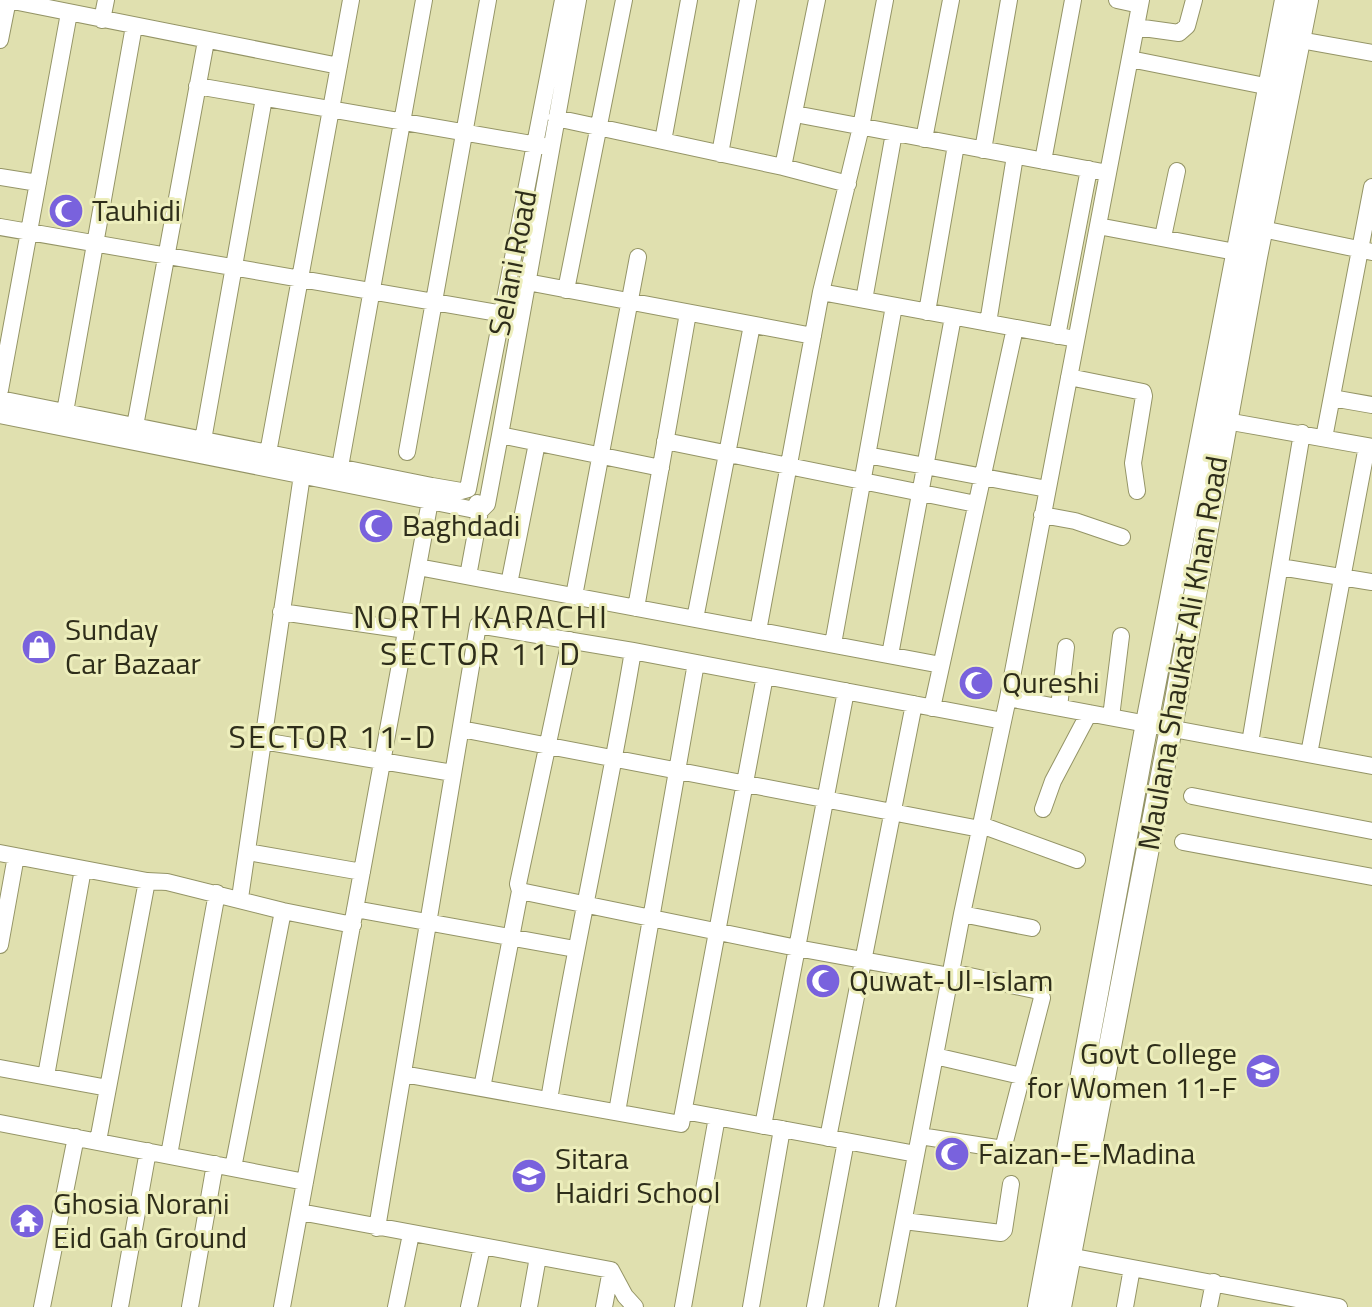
<svg xmlns="http://www.w3.org/2000/svg" width="1372" height="1307" font-family="'Titillium Web',sans-serif">
  <rect width="100%" height="100%" fill="#e0e0af"/>
  <g fill="none" stroke-linecap="round" stroke-linejoin="round">
    <defs>
      <path id="minor" d="M8,0L339,66
        M1117,0L1140,5
        M102,20L106,0
        M1136,27L1179,33L1187,26L1194,0
        M0,40L8,0
        M1300,40L1372,53
        M1130,59L1270,87
        M197,86L543,146
        M795,114L1108,173
        M556,118L783,167L848,184
        M924,139L951,0
        M663,141L689,0
        M983,150L1009,0
        M720,154L748,0
        M1043,161L1073,0
        M783,167L817,0
        M0,177L38,183
        M1098,226L1246,254
        M0,227L521,317
        M1262,229L1372,252
        M1163,237L1177,171
        M527,282L813,336
        M566,290L624,0
        M821,292L1076,339
        M864,300L894,133
        M927,312L956,145
        M988,323L1015,156
        M1057,336L1089,169
        M1069,377L1143,392L1144,396L1133,463L1137,491
        M0,390L69,13
        M1332,398L1372,405
        M0,399L432,486L461,491L468,489L563,0
        M65,412L134,26
        M0,415L480,511
        M1226,421L1372,447
        M135,426L206,41
        M500,435L661,468
        M1324,438L1372,187
        M203,440L264,98
        M665,441L976,504
        M407,452L488,0
        M268,453L351,0
        M867,455L1047,489
        M340,467L424,0
        M480,511L487,504L500,435L578,0
        M1042,515L1075,521L1122,537
        M418,567L941,665
        M1280,567L1372,582
        M468,576L480,511L477,503
        M509,584L537,443
        M574,596L638,257
        M636,608L688,313
        M281,612L406,630
        M695,619L752,325
        M758,631L821,292L861,127L885,0
        M833,644L894,306
        M890,655L953,317
        M1008,698L1372,766
        M1059,707L1066,647
        M932,708L1015,328
        M1111,717L1121,636
        M461,729L980,829
        M263,741L453,773
        M1250,743L1302,433
        M1309,754L1367,446
        M1192,796L1372,831
        M1043,809L1053,781L1089,713
        M981,825L1077,860
        M1183,842L1372,877
        M248,852L362,872
        M0,853L147,881L167,882L283,911L353,925
        M520,891L797,948L950,976
        M240,898L302,475
        M355,909L575,949
        M962,914L1032,928
        M0,945L16,856
        M935,1056L1021,1076
        M0,1068L108,1088
        M403,1074L681,1124L765,676
        M46,1076L83,869
        M482,1088L520,891L518,884L570,640
        M549,1100C574,950 608,801 633,651
        M684,1111L916,1154
        M617,1112L696,663
        M0,1123L305,1182
        M763,1126L846,691
        M920,1136L1003,1149L1042,998L1039,991L951,972
        M828,1138L914,704
        M98,1141L147,881
        M169,1155L217,893
        M233,1168L283,911
        M300,1212L611,1270L625,1296L635,1307
        M904,1221L1001,1233L1004,1230L1011,1184
        M377,1228L478,625L633,651L1003,721
        M1069,1256L1339,1307
        M42,1307L76,1137
        M120,1307L148,1151
        M190,1307L215,1164
        M282,1307L430,501
        M396,1307L411,1234
        M469,1307L482,1247
        M529,1307L538,1257
        M604,1307L611,1270
        M683,1307L717,1117
        M751,1307L782,1129
        M815,1307L846,1141
        M887,1307L962,914L1008,698L1141,0
        M1125,1307L1132,1268
        M1209,1307L1214,1282"/>
      <path id="major" d="M1039,1307L1147,723L1286,0
        M1060,1307L1171,728L1256,257L1307,0"/>
    </defs>
    <use href="#minor" stroke="#949466" stroke-width="18"/>
    <use href="#major" stroke="#949466" stroke-width="24"/>
    <use href="#minor" stroke="#fff" stroke-width="16"/>
    <use href="#major" stroke="#fff" stroke-width="22"/>
  </g>
  <defs>
    <symbol id="mosque-disc" viewBox="-11 -11 22 22"><circle r="9.5" fill="#7962dd" stroke="#edeebc"/><path d="M3.5-4.9A6 6 0 1 0 3.5 4.9A5 5 0 1 1 3.5-4.9Z" fill="#fff"/></symbol>
    <symbol id="shop-disc" viewBox="-11 -11 22 22"><circle r="9.5" fill="#7962dd" stroke="#edeebc"/><path d="M-5-2.5h2.3a2.7 3.5 0 0 1 5.4 0H5L5.5 6h-11ZM-1.5-2.5h3a1.5 2.3 0 0 0-3 0Z" fill="#fff"/></symbol>
    <symbol id="university-disc" viewBox="-11 -11 22 22"><circle r="9.5" fill="#7962dd" stroke="#edeebc"/><path d="M0-5L7-2L0 1L-7-2ZM-4 1L0 2.5L4 1V4Q0 6-4 4Z" fill="#fff"/></symbol>
    <symbol id="school-disc" viewBox="-11 -11 22 22"><circle r="9.5" fill="#7962dd" stroke="#edeebc"/><path d="M0-5L7-2L0 1L-7-2ZM-4 1L0 2.5L4 1V4Q0 6-4 4Z" fill="#fff"/></symbol>
    <symbol id="temple-disc" viewBox="-11 -11 22 22"><circle r="9.5" fill="#7962dd" stroke="#edeebc"/><path d="M0-6L5-2H3V0L6.5 2.5H4V6H1.5V3h-3V6H-4V2.5H-6.5L-3 0V-2H-5Z" fill="#fff"/></symbol>
  </defs>
  <g fill-rule="evenodd">
    <use href="#mosque-disc" x="46" y="191" width="40" height="40"/>
    <use href="#mosque-disc" x="356" y="506" width="40" height="40"/>
    <use href="#shop-disc" x="19" y="627" width="40" height="40"/>
    <use href="#mosque-disc" x="956" y="663" width="40" height="40"/>
    <use href="#mosque-disc" x="803" y="961" width="40" height="40"/>
    <use href="#university-disc" x="1243" y="1051" width="40" height="40"/>
    <use href="#mosque-disc" x="932" y="1134" width="40" height="40"/>
    <use href="#school-disc" x="509" y="1156" width="40" height="40"/>
    <use href="#temple-disc" x="7" y="1201" width="40" height="40"/>
  </g>
  <g text-anchor="middle" stroke-width="6" stroke-linejoin="round" paint-order="stroke">
    <g font-size="30" fill="#2e2d1a" stroke="#edeebc" text-anchor="start">
      <text x="92" y="221">Tauhidi</text>
      <text x="402" y="536">Baghdadi</text>
      <text x="65" y="640">Sunday<tspan x="65" dy="34">Car Bazaar</tspan></text>
      <text x="1002" y="693">Qureshi</text>
      <text x="849" y="991">Quwat-Ul-Islam</text>
      <text x="1237" y="1064" text-anchor="end">Govt College<tspan x="1237" dy="34">for Women 11-F</tspan></text>
      <text x="978" y="1164">Faizan-E-Madina</text>
      <text x="555" y="1169">Sitara<tspan x="555" dy="34">Haidri School</tspan></text>
      <text x="53" y="1214">Ghosia Norani<tspan x="53" dy="34">Eid Gah Ground</tspan></text>
    </g>
    <g font-size="30" fill="#2e2d1a" stroke="#edeebc">
      <text transform="translate(513 263) rotate(-79)" y="10">Selani Road</text>
      <text transform="translate(1183 653) rotate(-80)" y="10">Maulana Shaukat Ali Khan Road</text>
    </g>
    <g font-size="32" letter-spacing="2" fill="#2e2d1a" stroke="#edeebc">
      <text x="481" y="628">NORTH KARACHI<tspan x="481" dy="37">SECTOR 11 D</tspan></text>
      <text x="333" y="748">SECTOR 11-D</text>
    </g>
  </g>
</svg>
